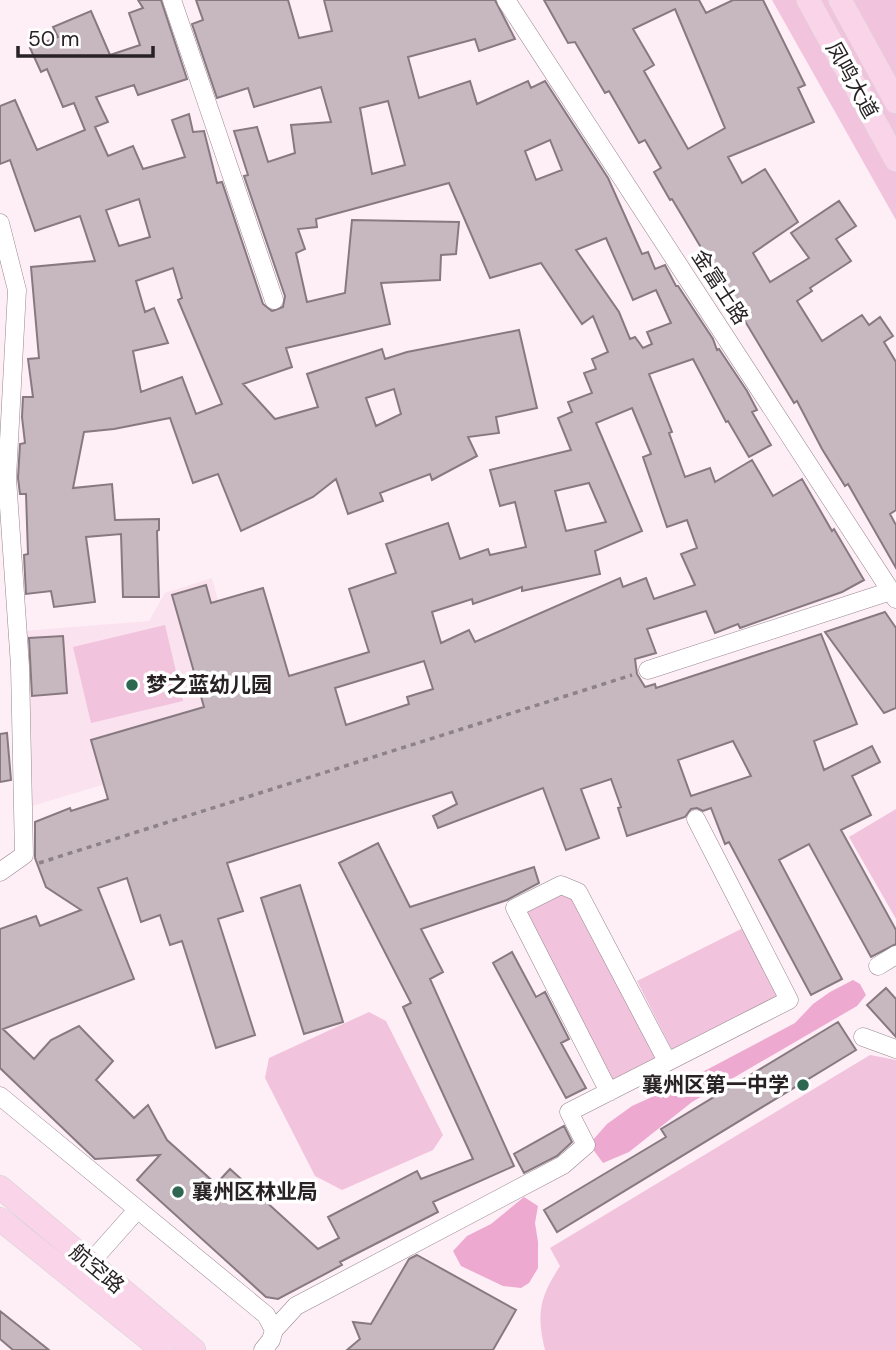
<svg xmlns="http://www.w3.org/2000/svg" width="896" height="1350" font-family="'DM Sans','Noto Sans SC',sans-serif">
  <rect width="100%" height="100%" fill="#feeef6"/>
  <path fill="#fae2ef" d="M212,578L254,739L29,807L24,631L149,621L165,593Z"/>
  <path fill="#f2c3dd" d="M772,0H896V220Z
    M165,625L183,701L91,723L73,647Z
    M896,809V919L849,837Z
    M561,885L578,892L667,1061L609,1092L515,908Z
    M745,927L780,996L672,1050L637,981Z
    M369,1012L386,1021L443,1135L433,1150L342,1190L315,1176L265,1078L269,1058Z
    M870,1055L896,1060V1350H545C536,1313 540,1297 560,1266L550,1248Z"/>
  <path fill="#eda9d0" d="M853,980L860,984L866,995L857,1006L692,1102L629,1152L603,1163L592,1148V1141L607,1124L632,1106L676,1086L795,1023L813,1004L830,992Z
    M524,1197L538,1206L535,1223L538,1242V1268L529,1283L521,1288L503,1286L461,1266L453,1251L467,1236L491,1224Z"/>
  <path fill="#c7b8c0" stroke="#887981" stroke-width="2" fill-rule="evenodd" d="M138,0H161L187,79L138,95L134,85L96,97L108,122L95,127L108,156L133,146L143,169L185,157L172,120L189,114L193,132L204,131L217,183L222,182L263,304L272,311L283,307L285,296L244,176L248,175L234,131L257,127L268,162L295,153L291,125L331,122L321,87L254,107L248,88L217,98L192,24L203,20L196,0H288L299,38L332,31L324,0H495L515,39L479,51L475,39L408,57L419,98L470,81L477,104L528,81L531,88L545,81L608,178L642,254L648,252L655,269L665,265L676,286H678L713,339L717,350L719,349L747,391L757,410L752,412L771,445L749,457L728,421L726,422L693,359L649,374L672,432L669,433L685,477L710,468L715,482L752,460L773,496L802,479L832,531L834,529L864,580L842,592L740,628L738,624L715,633L706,611L647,629L656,653L635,659L637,674L645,687L655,684L656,688L821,634L857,724L814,741L824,770L872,746L880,762L852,776L871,815L841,830L896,930V944L871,957L809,844L779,860L842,979L811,995L729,842L725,844L711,808L703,811L697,808L691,809L685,817L627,836L618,808L621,807L611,779L581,789L599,838L566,850L543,788L438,828L433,816L457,804L452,792L227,863L243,911L218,919L255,1035L216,1048L182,941L170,945L160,915L141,922L127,878L98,888L134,979L3,1029L34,1059L51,1040L79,1026L113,1061L96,1080L134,1118L148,1105L167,1140L216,1184L230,1169L318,1249L339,1238L328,1217L417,1171L421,1179L473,1159L403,1007L411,1003L339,863L378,843L410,907L534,867L539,883L507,900L421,929L443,972L430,979L514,1166L433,1202L438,1212L340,1262L342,1265L278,1299L266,1297L137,1180L160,1155L95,1159L0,1068V929L36,916L40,926L81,910L46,887L35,858V822L70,808L71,811L108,799L91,740L204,707L172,595L206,585L211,603L263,588L289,676L369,652L349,589L396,573L386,544L448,523L460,559L488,549L490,555L526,547L515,502L500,506L490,470L571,450L558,418L572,412L568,402L592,393L584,373L596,369L592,359L608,352L593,316L582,324L541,263L490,278L449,183L316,219L317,227L298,229L305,249L296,253L307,302L345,293L352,220L459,222L456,254L441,255L440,280L381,283L390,324L286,348L292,367L243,384L275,419L318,407L307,374L382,349L385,359L407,352L519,330L537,408L496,417L499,433L468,437L477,456L432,480L430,474L380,493L383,501L348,514L336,479L313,497L241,531L218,474L193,483L170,418L114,429L84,432L73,488L112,484L115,520L159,519V530L157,531L159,597H123L121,534L86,537L95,602L54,607L51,591L26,594L24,555L28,554L26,494H20L18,478L20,444L25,443L22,417L23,397H33L28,359L39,358L31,267L95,261L80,216L35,231L10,160L0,164V106L15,100L37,150L85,130L74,103L63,107L47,69L41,72L30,48L58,37L53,27L91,11L110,55L140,45L129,13L143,8ZM388,101L405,165L372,174L360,108ZM550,140L562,170L536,180L525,151ZM139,199L150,237L119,246L106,210ZM606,238L633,300L656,290L671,323L647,332L652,344L643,348L635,337L630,339L619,312L576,250ZM173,268L182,298L178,300L222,404L196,414L182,377L141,392L133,351L168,343L154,308L145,312L136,281ZM394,389L401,414L376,426L366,398ZM632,408L651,454L643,457L667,527L687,520L697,548L681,554L695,585L654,599L646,578L623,587L620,578L475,642L469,630L441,643L432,612L472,599L473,604L522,587V591L600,574L595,551L642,531L596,423ZM589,483L606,522L566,531L555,491ZM424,661L433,689L407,697L409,704L346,725L335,688ZM733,741L751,776L691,796L678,760Z
    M544,0H699L706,13L733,0H763L805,85L798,88L814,122L728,157L742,183L765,169L798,222L753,253L770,282L809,258L791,233L839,201L856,226L836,239L851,261L810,288L812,291L797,301L822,341L862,315L869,325L880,317L893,336L884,342L896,362V510L890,514L896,525V568L848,484L845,486L822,449L797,401L794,403L672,199L670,200L654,172L661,168L645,140L639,143L609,91L605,93L575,42L568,43ZM675,9L725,128L688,149L644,71L654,65L633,29Z
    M885,612L896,628V708L884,713L825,632Z
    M63,636L67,693L32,696L29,638Z
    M7,733L11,780L0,782V734Z
    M300,885L343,1022L304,1034L261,898Z
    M512,952L536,997L545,992L569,1039L561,1043L586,1088L566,1098L493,963Z
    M886,988L896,999V1037L867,1005Z
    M838,1022L856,1050L557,1232L544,1210L666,1137L661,1129Z
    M564,1126L572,1142L557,1156L524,1173L514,1154Z
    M417,1255L516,1310L493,1350H347L360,1339L353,1322L371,1324L409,1259Z
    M0,1311L49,1350H13L0,1339Z"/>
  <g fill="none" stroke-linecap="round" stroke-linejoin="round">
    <defs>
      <path id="minor" d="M172,0L274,300
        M506,0L896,599
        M0,223L17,290L7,478L20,666L24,855L0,872
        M648,670L891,591
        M878,966L896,955
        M863,1037L896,1049
        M609,1092L515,908L561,885L578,892L667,1061
        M0,1096L266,1315L274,1330L271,1340L263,1350
        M90,1263L137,1210
        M274,1330L296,1306L563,1165L586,1145L569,1112L789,1000L696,819"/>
      <path id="major" d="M808,0L896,160
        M840,0L896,102
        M0,1187L194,1350
        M0,1219L162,1350"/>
    </defs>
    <use href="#minor" stroke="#96878f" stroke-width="19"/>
    <use href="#major" stroke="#d4d3d3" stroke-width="24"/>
    <path stroke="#8c8287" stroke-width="3.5" stroke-dasharray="5 5" stroke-linecap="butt" d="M39,863L632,675"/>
    <use href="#minor" stroke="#fff" stroke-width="18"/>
    <use href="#major" stroke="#fad4e9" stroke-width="23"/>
  </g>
  <g fill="#2f6851" stroke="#fff" stroke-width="2.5">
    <circle cx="132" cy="685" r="7"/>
    <circle cx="803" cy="1085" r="7"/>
    <circle cx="178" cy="1192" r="7"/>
  </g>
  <g text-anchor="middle" stroke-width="7" stroke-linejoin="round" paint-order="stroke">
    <g font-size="21" fill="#282225" stroke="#fff">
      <text transform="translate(852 80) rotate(61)" y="7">凤鸣大道</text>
      <text transform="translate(720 287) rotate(57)" y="7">金富士路</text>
      <text transform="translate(97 1269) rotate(40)" y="7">航空路</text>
    </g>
    <g font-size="21" font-weight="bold" fill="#282225" stroke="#fff" text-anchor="start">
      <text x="146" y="692">梦之蓝幼儿园</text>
      <text x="789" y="1092" text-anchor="end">襄州区第一中学</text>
      <text x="192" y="1199">襄州区林业局</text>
    </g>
  </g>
  <path d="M18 46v10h135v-10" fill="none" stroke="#282225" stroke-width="3.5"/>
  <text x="28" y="46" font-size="21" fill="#282225" stroke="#ffffff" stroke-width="5" paint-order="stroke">50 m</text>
</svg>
